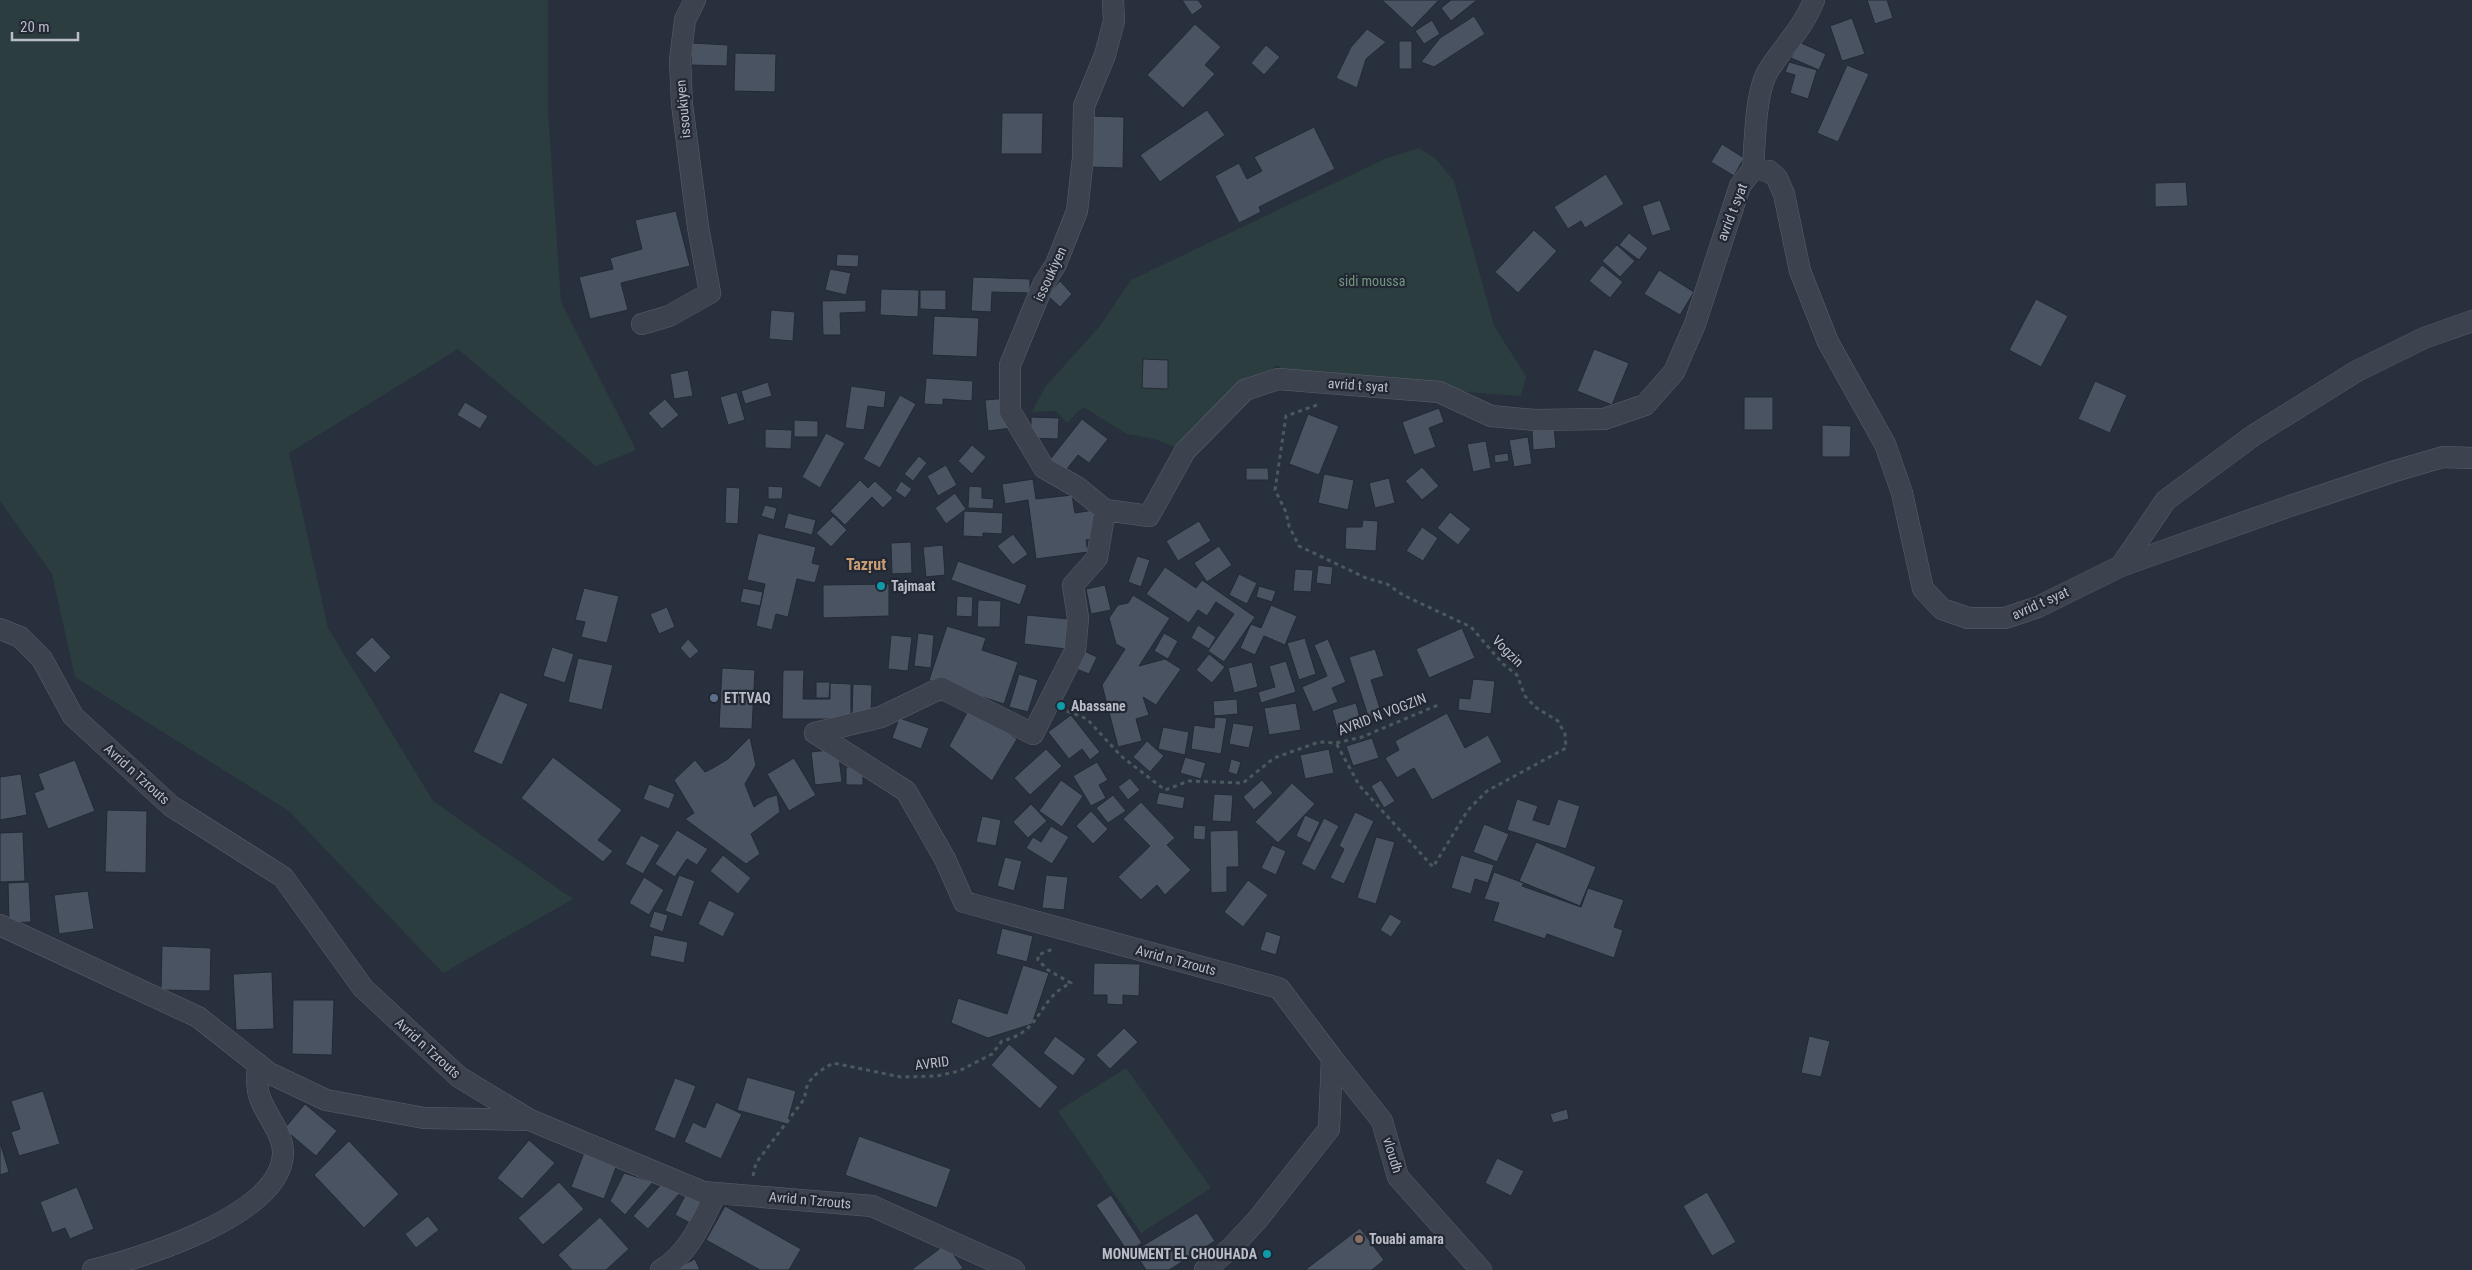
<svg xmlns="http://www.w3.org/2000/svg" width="2472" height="1270" font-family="'Roboto Condensed',sans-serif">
  <rect width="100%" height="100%" fill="#28303d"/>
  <path fill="#2b3d3f" d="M0,0H548V113L561,302L636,450L596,466L458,349L289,453L328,628L433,801L573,899L443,973L289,811L75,677L52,574L0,501Z
    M1419,148L1436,159L1454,181L1494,326L1526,376L1521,396L1296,380L1277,365L1245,390L1185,451L1155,439L1127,434L1083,407L1067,423L1056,411L1032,412L1045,387L1100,326L1131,280L1387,158Z
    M1126,1068L1211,1188L1141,1233L1058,1111Z"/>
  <path fill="#4a5361" stroke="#232935" d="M1182,0H1198L1203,7L1192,15Z
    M1382,0H1439L1412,28Z
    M1451,0H1477L1451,21L1441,8Z
    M1867,0H1887L1893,18L1875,24Z
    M1474,16L1485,34L1434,67L1421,62L1440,38Z
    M1852,18L1865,54L1842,61L1830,26Z
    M1432,20L1440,34L1424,44L1415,31Z
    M1195,24L1221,47L1205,65L1215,74L1183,108L1147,75Z
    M1367,29L1386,42L1366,59L1357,88L1336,78L1351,47Z
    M1399,41H1412V69H1399Z
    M1799,42L1826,54L1819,70L1791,58Z
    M692,43L728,45L727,66L691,65Z
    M1266,45L1280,57L1264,75L1251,63Z
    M735,53L776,54L775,92L734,91Z
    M1789,62L1817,70L1808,99L1790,93L1795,75L1785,72Z
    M1847,65L1869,74L1838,142L1817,133Z
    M1207,110L1225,135L1160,182L1140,155Z
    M1002,113H1043L1042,154H1001Z
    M1091,116L1124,117L1123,168L1090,167Z
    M1314,127L1335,169L1259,207L1261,212L1239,223L1215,176L1239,163L1247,179L1262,171L1254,157Z
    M1722,144L1744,158L1734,176L1711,162Z
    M1606,174L1624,204L1585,228L1581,221L1568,229L1554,207Z
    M2186,182L2188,206L2155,207V183Z
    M1660,200L1671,230L1652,236L1642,206Z
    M676,211L690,266L621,283L628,310L590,319L579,277L613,269L610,258L642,249L635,220Z
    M1534,230L1557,251L1518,293L1495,272Z
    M1629,233L1648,248L1639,260L1619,245Z
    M1617,245L1635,261L1620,277L1602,261Z
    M837,254L859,255L858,267L836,266Z
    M1602,265L1623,282L1610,298L1589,281Z
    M830,269L851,273L846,295L825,290Z
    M1659,270L1694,292L1680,315L1644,294Z
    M973,277L1030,279V293L992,292L991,312L971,311Z
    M1060,281L1072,294L1060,307L1047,295Z
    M881,289L919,290L918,317L880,315Z
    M920,290H946V310L920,309Z
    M2036,299L2068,316L2041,367L2009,350Z
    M866,300V312L840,313L841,335H823L822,301Z
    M771,310L795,312L793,341L769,339Z
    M934,316L979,318L977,357L932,355Z
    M1594,349L1629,363L1612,405L1577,391Z
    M1143,359L1168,360V389L1142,388Z
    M688,370L693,396L674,399L670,374Z
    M926,378L973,381L972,401L943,399V405L924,404Z
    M2095,381L2127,395L2110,433L2078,419Z
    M768,382L772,396L745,404L741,391Z
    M851,386L886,391L884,408L868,406L864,430L845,428Z
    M737,392L745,420L728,425L720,397Z
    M900,395L916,404L880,468L863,459Z
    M1744,397H1773V430H1744Z
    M1008,398L1011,428L988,431L985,400Z
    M665,399L679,415L662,429L648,413Z
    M465,402L488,416L480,429L457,415Z
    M1439,408L1444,422L1429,428L1436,447L1414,455L1402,422Z
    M1308,414L1339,426L1319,475L1289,464Z
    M1031,417L1059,418L1058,439L1031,438Z
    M1082,419L1108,439L1089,463L1078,455L1063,474L1048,462Z
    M794,420L818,421V437H794Z
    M1822,425L1851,426L1850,457H1822Z
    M1554,427L1556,448L1533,450L1532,430Z
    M765,429L792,430L791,449L765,448Z
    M826,433L845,443L820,488L802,477Z
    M1528,437L1532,464L1514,467L1509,440Z
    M1486,441L1491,468L1473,472L1467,444Z
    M972,445L986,457L972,474L958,461Z
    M1508,453L1509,461L1495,463L1494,455Z
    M919,456L927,463L913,481L904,474Z
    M946,465L957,485L938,496L927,476Z
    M1422,467L1439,486L1422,500L1405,481Z
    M1246,468H1268L1269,480H1246Z
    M1324,474L1354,480L1348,510L1318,503Z
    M1389,478L1395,503L1375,508L1369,483Z
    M1033,479L1036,499L1072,495L1075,513L1094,510L1098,538L1086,540L1088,552L1036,559L1028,500L1005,504L1002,484Z
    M860,480L868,488L875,481L893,498L883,508L872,497L845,525L830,511Z
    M901,481L912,489L905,498L895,491Z
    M768,486L783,487L782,499H768Z
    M969,486L982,487V498L994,499L993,509L968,508Z
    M726,487L740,488L738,524L725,523Z
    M955,493L966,509L946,524L935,508Z
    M765,505L777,508L774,520L761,516Z
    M964,511L1003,513L1002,534L983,533V537L963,536Z
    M1450,512L1471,529L1458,545L1437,528Z
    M788,513L816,520L812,535L784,528Z
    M833,516L847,530L831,547L816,533Z
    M1363,520L1378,521L1376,551L1345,549L1346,527H1362Z
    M1199,521L1211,541L1178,561L1166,541Z
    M1422,527L1438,538L1423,561L1406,551Z
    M758,533L816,547L812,563L820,565L815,583L797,579L788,617L776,614L772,630L756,626L765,584L747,580Z
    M1013,534L1028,554L1013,565L997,546Z
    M911,542L912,573L892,574L891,543Z
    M943,545L945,575L926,577L923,547Z
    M1219,546L1232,565L1207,582L1194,563Z
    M1137,556L1150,560L1141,587L1128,582Z
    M958,561L1027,585L1020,605L951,580Z
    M1318,565L1333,567L1331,585L1316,583Z
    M1165,567L1196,588L1202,580L1255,617L1224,662L1208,651L1234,614L1216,602L1207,616L1198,610L1189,623L1146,594Z
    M1295,569L1313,570L1311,592L1293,591Z
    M1239,574L1257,583L1247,604L1229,595Z
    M889,584V616L823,618V585Z
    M1105,585L1111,610L1091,614L1086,589Z
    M1259,586L1276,591L1272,602L1256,597Z
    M584,588L619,596L607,643L581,637L585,622L575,620Z
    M743,588L763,592L760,606L740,602Z
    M1133,595L1170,618L1139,666L1165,659L1181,669L1156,705L1143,697L1149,715L1136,719L1142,741L1118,747L1102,685L1125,649L1116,644L1109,618L1118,605L1128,603Z
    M957,596L973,597L972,617L956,616Z
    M978,600L1001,601L1000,627H977Z
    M1271,605L1297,616L1285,645L1264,636L1255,655L1240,648L1251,624L1261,628Z
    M667,607L675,627L659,634L650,614Z
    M1027,615L1069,619L1066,649L1024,644Z
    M1198,625L1216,637L1209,649L1191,638Z
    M947,626L986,638L982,650L1018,662L1004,704L929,680Z
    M1462,628L1475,658L1429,678L1416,649Z
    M918,633L934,635L931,668L914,666Z
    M1164,633L1178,641L1168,659L1154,651Z
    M891,635L912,637L908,671L888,669Z
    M372,637L391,657L375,673L355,653Z
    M1305,638L1316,674L1299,680L1287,643Z
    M688,639L699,651L690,659L680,648Z
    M1328,639L1346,682L1332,688L1338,702L1313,712L1302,687L1327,676L1314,645Z
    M552,647L574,654L565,683L543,676Z
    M1375,649L1384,676L1371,680L1382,715L1369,719L1349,657Z
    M1082,650L1097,657L1089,674L1074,668Z
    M1209,654L1225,667L1212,683L1196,670Z
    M578,658L613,665L602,710L568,702Z
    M1286,661L1296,692L1261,703L1258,692L1275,687L1269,666Z
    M1252,662L1258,687L1234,693L1228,668Z
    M722,668L755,670L752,729L719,728Z
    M783,670H804L803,699H830V683L851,684V719H782Z
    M1019,674L1038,680L1028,712L1009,707Z
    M1473,679L1495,681L1491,714L1458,710L1459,698L1470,699Z
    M816,682H830L829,698H816Z
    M853,684L872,685L871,716L852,715Z
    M500,692L528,704L502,765L473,752Z
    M1237,699L1238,714L1214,716L1213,701Z
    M1296,703L1301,730L1269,735L1264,708Z
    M1356,703L1363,729L1339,735L1332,710Z
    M970,707L1017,739L992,781L949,746Z
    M1447,713L1465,748L1488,735L1502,762L1432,800L1414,768L1397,778L1385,758L1399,750L1395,741Z
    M1071,715L1100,752L1090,760L1082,749L1069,759L1048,732Z
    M1215,717L1227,718L1221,754L1191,749L1194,725L1214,728Z
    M899,718L929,728L921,749L892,738Z
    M1233,723L1254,726L1249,748L1229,744Z
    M1163,727L1189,732L1185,755L1158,749Z
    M750,737L756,765L745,784L754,807L767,798L777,795L780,812L751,834L760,854L746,864L685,819L694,813L674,780L695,760L705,772L713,768L728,759Z
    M1372,738L1379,758L1353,766L1346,746Z
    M1147,741L1164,756L1150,772L1133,757Z
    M838,749L842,782L815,785L811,752Z
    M1046,749L1062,766L1030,795L1014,778Z
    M1329,749L1334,773L1305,779L1300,755Z
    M553,757L622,810L598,840L613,851L603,862L521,798Z
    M1185,757L1206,763L1201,779L1180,773Z
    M794,758L816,795L789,811L767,774Z
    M1231,759L1241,762L1237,775L1228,772Z
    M75,760L95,811L48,829L34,793L44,789L38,774Z
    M1097,762L1108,780L1099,785L1106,798L1091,806L1073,776Z
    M846,767H863V785H846Z
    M21,774L27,815L0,820V777Z
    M1130,778L1140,790L1128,800L1118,787Z
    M1061,780L1083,796L1062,827L1039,811Z
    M1262,780L1273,793L1254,810L1243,797Z
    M1381,780L1395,801L1384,808L1371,786Z
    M1292,783L1315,804L1278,843L1255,822Z
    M649,784L675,794L669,809L643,799Z
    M1159,792L1185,797L1183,809L1156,804Z
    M1214,794L1233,795L1231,822L1212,821Z
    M1113,795L1126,811L1108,823L1096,808Z
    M1517,799L1538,806L1533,820L1549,825L1558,799L1580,806L1566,849L1507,830Z
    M1141,802L1175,838L1167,845L1191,870L1165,895L1157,885L1141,900L1118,877L1150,846L1123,819Z
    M1031,804L1047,821L1028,838L1013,822Z
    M107,810L147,811L146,873L105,872Z
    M1091,811L1108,829L1093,844L1076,826Z
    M1355,812L1374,821L1344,884L1330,878L1344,849L1339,846Z
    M1305,815L1320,822L1310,843L1296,836Z
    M982,816L1001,820L996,846L976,842Z
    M1324,818L1339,826L1315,871L1301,864Z
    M1484,824L1509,834L1497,862L1473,852Z
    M1194,825L1206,826L1205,840L1193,839Z
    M1051,826L1069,837L1052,864L1026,848L1033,837L1041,842Z
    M677,830L708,849L697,865L687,859L675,877L655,864Z
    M1238,830L1239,867H1227V892L1211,893L1210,831Z
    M23,832L25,881L0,882V833Z
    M641,835L660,845L643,874L625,864Z
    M1376,837L1395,842L1376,904L1357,898Z
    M1536,842L1596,867L1580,906L1519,881Z
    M1272,845L1286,851L1276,875L1261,868Z
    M723,855L751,878L738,894L710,871Z
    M1461,855L1494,865L1488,883L1475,879L1471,894L1451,888Z
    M1005,857L1022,861L1014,891L997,886Z
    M1494,872L1524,883L1522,886L1581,907L1588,888L1624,900L1614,927L1623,930L1614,958L1547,934L1545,939L1493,921L1499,903L1484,899Z
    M679,875L695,881L682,917L665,911Z
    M1046,875L1068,877L1064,910L1042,908Z
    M644,877L664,890L649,915L629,903Z
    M1248,880L1268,895L1243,927L1224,912Z
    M29,882L31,922L9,923L8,883Z
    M88,891L94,929L59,934L54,895Z
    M709,900L735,913L723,937L698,924Z
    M654,911L668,915L663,932L649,927Z
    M1390,914L1402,921L1391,937L1380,930Z
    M1002,928L1033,936L1027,962L996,954Z
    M1266,931L1281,936L1276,955L1260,950Z
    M654,935L688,942L684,963L650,956Z
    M162,946L211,948L210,991L161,990Z
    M1094,963L1140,964L1139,996L1123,995V1005L1107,1004V995H1093Z
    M1023,965L1049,973L1032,1024L988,1038L951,1023L958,998L1007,1014Z
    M272,972L274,1029L236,1030L233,974Z
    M293,1000H334L332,1055L292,1054Z
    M1124,1028L1138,1042L1110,1069L1096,1055Z
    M1055,1036L1086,1059L1073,1076L1043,1053Z
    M1809,1036L1830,1041L1821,1077L1801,1073Z
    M1009,1044L1058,1087L1040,1109L991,1065Z
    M747,1077L796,1091L787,1124L737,1110Z
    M675,1078L696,1086L675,1139L654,1130Z
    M43,1091L60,1144L19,1156L11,1132L20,1129L11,1101Z
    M716,1102L742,1114L721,1159L684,1142L693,1122L705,1128Z
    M305,1104L337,1131L316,1156L284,1129Z
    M1567,1109L1569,1119L1553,1123L1550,1114Z
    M859,1136L951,1169L937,1208L845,1175Z
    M529,1140L555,1163L522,1199L497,1178Z
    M349,1141L399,1194L364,1228L314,1175Z
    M0,1142L9,1172L0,1175Z
    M585,1150L618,1162L604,1199L571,1187Z
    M1497,1158L1524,1171L1511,1196L1485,1183Z
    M624,1173L653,1182L625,1215L610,1201Z
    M665,1180L680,1193L648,1229L633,1216Z
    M559,1182L584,1209L543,1245L518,1218Z
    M77,1187L94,1229L70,1239L65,1228L52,1233L40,1202Z
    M687,1192L708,1202L696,1226L675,1215Z
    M1707,1192L1736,1242L1712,1256L1683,1206Z
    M1111,1195L1142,1243L1128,1252L1096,1205Z
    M725,1206L801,1249L789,1270H760L706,1240Z
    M1197,1213L1215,1241L1169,1270H1146L1134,1251Z
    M428,1216L439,1230L416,1248L405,1234Z
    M600,1217L629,1249L606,1270H572L558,1255Z
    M1360,1228L1384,1260L1372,1270H1305Z
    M946,1244L963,1268L960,1270H911Z
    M695,1259L700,1270H673Z"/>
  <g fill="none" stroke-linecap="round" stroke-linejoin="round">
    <defs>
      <path id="street" d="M1753,169C1755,142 1755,93 1768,71C1783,47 1804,27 1814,0
        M642,324L669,316L710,293L698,227L682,104L680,60L685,20L695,0
        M1105,510L1077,487L1044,468L1010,411V365L1043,285L1056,264L1077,211L1083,158L1084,106L1105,55L1114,21L1113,0
        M2121,566L2166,500L2254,435L2357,371L2424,338L2472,321
        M0,629L20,637L42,659L73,716L171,806L283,877L363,988L459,1077L530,1120L703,1192L872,1206L1014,1270
        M815,733L881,717L941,688L1033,734L1075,651L1078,618L1073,585L1097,558L1105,510L1149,516L1185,451L1245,390L1278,379L1439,392L1491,416L1535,420L1604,419L1645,405L1674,372L1695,324L1740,186L1753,169L1769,171L1777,178L1784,194L1800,271L1828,342L1885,444L1902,493L1923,589L1942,609L1968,618H2005L2038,607L2121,566L2287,507L2395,471L2443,457L2472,458
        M815,733L906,791L945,859L964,902L1279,988L1332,1058L1329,1129L1258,1219L1233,1246L1205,1270
        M0,925L198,1017L269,1073L326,1100L424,1118L530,1120
        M1332,1058L1382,1121L1398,1177L1481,1270
        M93,1270C142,1257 280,1216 283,1154C284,1135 266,1115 260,1098C256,1088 257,1074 258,1064
        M661,1270C689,1254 702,1221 716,1193"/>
    </defs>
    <use href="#street" stroke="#5a606b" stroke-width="22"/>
    <path stroke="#4a595d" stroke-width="3" stroke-dasharray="4 4" stroke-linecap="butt" d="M1317,405L1286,416L1275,490L1286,512L1289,526L1299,546L1366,578L1387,584L1403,595L1471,627L1503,664L1517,675L1525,696L1535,707L1558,721L1565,734L1566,748L1487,791L1468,810L1433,867L1359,785L1336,743
      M1067,711L1087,719L1121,756L1165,790L1189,781L1243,783L1274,758L1319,742L1336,743L1362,737L1438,705
      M753,1176L756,1163L805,1098C805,1079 818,1072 833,1063L901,1077L937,1076L959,1071L992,1054L1002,1041C1044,1031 1036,999 1071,983L1048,970L1038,960V955L1053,949"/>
    <use href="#street" stroke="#3c424e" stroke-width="21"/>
  </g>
  <g fill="#0f9aa8" stroke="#212733" stroke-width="2">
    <circle cx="881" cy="586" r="5"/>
    <circle cx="1061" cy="706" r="5"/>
    <circle cx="1267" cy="1254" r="5"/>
  </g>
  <circle fill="#5c6f8a" stroke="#212733" stroke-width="2" cx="714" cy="698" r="5"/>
  <circle fill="#8d6e63" stroke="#212733" stroke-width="2" cx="1359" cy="1239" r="5"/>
  <g text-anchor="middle" stroke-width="4.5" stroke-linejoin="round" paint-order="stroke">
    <g font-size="14" fill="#b9bdc8" stroke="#212733">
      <text transform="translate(683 109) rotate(-95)" y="5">issoukiyen</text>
      <text transform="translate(1732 212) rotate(-69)" y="5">avrid t syat</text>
      <text transform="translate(1050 274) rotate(-65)" y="5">issoukiyen</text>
      <text transform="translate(1358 385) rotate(4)" y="5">avrid t syat</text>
      <text transform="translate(2040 603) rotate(-24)" y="5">avrid t syat</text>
      <text transform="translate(1508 651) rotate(45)" y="5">Vogzin</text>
      <text transform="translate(1382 714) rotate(-21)" y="5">AVRID N VOGZIN</text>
      <text transform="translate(137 774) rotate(42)" y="5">Avrid n Tzrouts</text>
      <text transform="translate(1176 960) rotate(15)" y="5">Avrid n Tzrouts</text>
      <text transform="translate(428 1048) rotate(42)" y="5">Avrid n Tzrouts</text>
      <text transform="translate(932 1063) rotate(-7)" y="5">AVRID</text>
      <text transform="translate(1393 1155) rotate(73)" y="5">vloudh</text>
      <text transform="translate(810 1200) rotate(5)" y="5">Avrid n Tzrouts</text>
    </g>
    <g font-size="14" fill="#73967d" stroke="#212733">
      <text x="1372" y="286">sidi moussa</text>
    </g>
    <g font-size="14" font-weight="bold" fill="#b9bdc8" stroke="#212733" text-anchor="start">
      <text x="891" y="591">Tajmaat</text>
      <text x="724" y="703">ETTVAQ</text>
      <text x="1071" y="711">Abassane</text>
      <text x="1369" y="1244">Touabi amara</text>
      <text x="1257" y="1259" text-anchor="end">MONUMENT EL CHOUHADA</text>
    </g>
    <g font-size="16" font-weight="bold" fill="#c99e73" stroke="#212733">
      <text x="866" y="570">Tazṛut</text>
    </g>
  </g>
  <path d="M12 32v8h66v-8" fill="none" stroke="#b9bdc8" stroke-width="2.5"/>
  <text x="20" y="32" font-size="15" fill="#b9bdc8" stroke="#212733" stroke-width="4" paint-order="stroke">20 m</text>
</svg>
